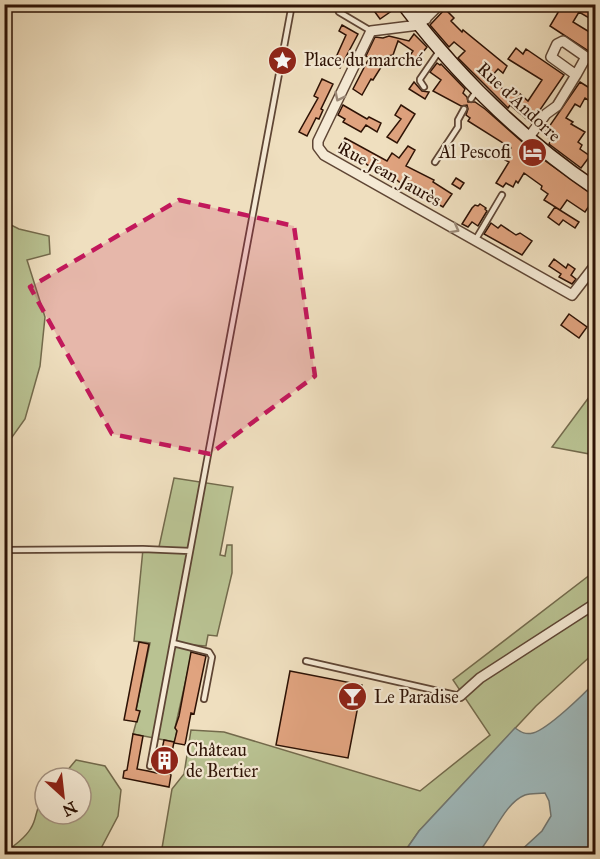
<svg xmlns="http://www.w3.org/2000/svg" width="600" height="859" font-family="'IM FELL Great Primer',serif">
  <rect width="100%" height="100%" fill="#efdfbf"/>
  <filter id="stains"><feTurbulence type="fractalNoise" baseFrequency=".00333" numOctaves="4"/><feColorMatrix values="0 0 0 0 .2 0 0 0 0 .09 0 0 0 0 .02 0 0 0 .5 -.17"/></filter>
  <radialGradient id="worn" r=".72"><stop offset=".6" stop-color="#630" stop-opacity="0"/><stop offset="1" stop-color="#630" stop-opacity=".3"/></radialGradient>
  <path fill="#b9c292" stroke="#736a4c" stroke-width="1.5" d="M5,222L19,229L49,236L50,254L27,260L45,317L40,366L25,419L5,447Z
    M595,389V455L552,447Z
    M174,478L233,487L220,555L225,556L227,545H232V573L217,636L208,635L206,646L179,644L193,648L175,728L177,729L175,742L133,734L139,712L136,710L150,643L134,641L143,549L159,547Z
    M595,571V652L536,706L419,831L403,854H161L172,789L184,774L191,730L224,732L420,791L490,735L453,680Z
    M76,760L105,766L121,790L118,816L98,854H5V852C13,847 26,837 31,828C38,817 34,809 45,796V814H81V778H61Z"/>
  <path fill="#9fbabd" stroke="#717773" stroke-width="1.5" d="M595,682L596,753L591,764L592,796L596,793L595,854H517L542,831L551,816L549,801L545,793C539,794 531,793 525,795C504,803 492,839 477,854H403L419,831L515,728C521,732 525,735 533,733C548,729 584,694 595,682Z"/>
  <path fill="#e0a37f" stroke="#2d1205" stroke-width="1.5" d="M342,4H363L362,11L342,8Z
    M369,4H395L396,8L380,19Z
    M563,4H589L596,8V22L579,12L573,22L596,36V56L550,26Z
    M445,9L454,18L451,21L462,32L463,30L507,66L503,73L498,69L490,78L509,94L511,92L517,96L519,93L528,101L542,80L508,59L516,48L523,54L526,49L564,75L531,123L510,105L508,108L458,58L465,51L454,42L449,47L430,25Z
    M342,25L358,34L340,68L333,64L346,35L339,31Z
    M414,34L427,47L412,66L405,63L413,51L398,41L393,55L388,56L373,80L371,79L362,95L353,89L369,58L366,56L375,37L383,38L389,36L409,41Z
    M437,63L440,65L441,64L465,89L463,93L467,97L468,102H475L485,109L537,155L596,197V211L589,206L585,212L567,200L560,210L544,200L548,194L541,189L542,186L524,173L518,183L516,181L513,187L506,183L503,187L496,183L509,162L505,160L511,148L468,121L470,118L466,115L468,109L467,105L461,106L433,91L441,80L430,72Z
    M322,79L333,84L321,109L323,110L319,119L316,118L307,136L299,132L318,98L314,96Z
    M414,82L422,91L429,92L425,99L409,89Z
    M580,82L596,92V105L585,98L580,107L575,104L566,118L573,122L571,124L585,132L578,142L582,145L580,149L590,156L581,168L549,144L551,140L544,134Z
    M343,105L367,119L369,117L381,123L377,132L366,125L361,132L343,122L345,119L338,115Z
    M401,105L415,114L397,143L387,137L401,119L395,115Z
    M345,138L387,161L392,153L399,158L408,146L415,150L406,166L434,180L433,182L452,194L443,207L399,182L388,172L386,176L339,148Z
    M456,178L464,183L460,189L452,184Z
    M480,204L486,208L485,209L487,211L478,226L472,222L468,227L462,224L472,208L475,205L478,206Z
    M555,207L579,222L575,228L563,220L559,225L548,217Z
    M491,223L498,228L501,225L516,235L520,233L532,241L522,255L484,234Z
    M554,259L566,268L568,264L575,269L571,275L576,279L572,284L559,277L561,274L549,266Z
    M569,314L587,327L579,338L561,325Z
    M139,642L149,644L136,710L140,711L137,722L124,720Z
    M191,652L206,656L194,714L191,713L185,745L174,743L177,731L175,728L179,716Z
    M290,671L362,685L348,758L276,745Z
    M133,734L143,736L137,769L148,771L157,773L164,740L174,742L168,772L171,775L169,787L123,778L124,771L127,770Z"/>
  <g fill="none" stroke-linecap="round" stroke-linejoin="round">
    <defs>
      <path id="lane" d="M339,12L371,31
        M424,87L420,81V79L440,50
        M471,99L477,90
        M435,162L458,127V120L464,109
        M476,239L502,195
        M4,550L143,549L190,551
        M173,643L209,652L212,657L204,699
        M306,661L460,696
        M150,766L292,4"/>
      <path id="street" d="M413,4L426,19
        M440,4L419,25L371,31L318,141V147L324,155L572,295L596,264
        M563,41L586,57L576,75L551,57L557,44Z
        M529,137L546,114L557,106L576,75
        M460,696L480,678L596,603"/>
      <path id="secondary" d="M403,4C457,75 522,139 596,189"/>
    </defs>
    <use href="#lane" stroke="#5e4534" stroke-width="8"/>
    <use href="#street" stroke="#5e4534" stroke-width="12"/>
    <use href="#secondary" stroke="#2d1205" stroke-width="15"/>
    <use href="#lane" stroke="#f5ead5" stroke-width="4.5"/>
    <use href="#street" stroke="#f5ead5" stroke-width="9"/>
    <use href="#secondary" stroke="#f5ead5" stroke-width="12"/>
  </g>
  <defs><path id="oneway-chevron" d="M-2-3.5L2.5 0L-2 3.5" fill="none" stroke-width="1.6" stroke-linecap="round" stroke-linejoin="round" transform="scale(1.5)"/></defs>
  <g stroke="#9b8977">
    <use href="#oneway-chevron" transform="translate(339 97) rotate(116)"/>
    <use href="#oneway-chevron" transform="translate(455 229) rotate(29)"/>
  </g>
  <path fill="#c2185b" fill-opacity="0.2" stroke="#c2185b" stroke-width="4.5" stroke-dasharray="12 8" stroke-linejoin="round" d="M179,200L294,226L315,376L210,454L112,434L30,287Z"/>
  <defs>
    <symbol id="sight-disc" viewBox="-11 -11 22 22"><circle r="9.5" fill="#8f2418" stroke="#f5ead5"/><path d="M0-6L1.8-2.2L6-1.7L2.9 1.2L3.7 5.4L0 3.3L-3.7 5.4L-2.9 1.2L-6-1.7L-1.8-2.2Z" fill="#fff"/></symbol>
    <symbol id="hotel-disc" viewBox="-11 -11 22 22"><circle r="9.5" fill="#8f2418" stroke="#f5ead5"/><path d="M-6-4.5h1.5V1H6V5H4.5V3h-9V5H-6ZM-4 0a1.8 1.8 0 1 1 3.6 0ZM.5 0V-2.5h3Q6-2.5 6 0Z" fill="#fff"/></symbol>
    <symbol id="bar-disc" viewBox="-11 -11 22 22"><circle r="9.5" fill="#8f2418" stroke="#f5ead5"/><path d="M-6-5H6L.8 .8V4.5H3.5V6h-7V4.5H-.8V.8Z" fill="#fff"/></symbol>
    <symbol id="building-disc" viewBox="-11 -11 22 22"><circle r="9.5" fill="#8f2418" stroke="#f5ead5"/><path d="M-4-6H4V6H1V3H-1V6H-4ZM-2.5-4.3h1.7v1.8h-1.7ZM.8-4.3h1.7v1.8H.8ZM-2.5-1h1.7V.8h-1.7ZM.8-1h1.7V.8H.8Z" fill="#fff"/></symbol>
  </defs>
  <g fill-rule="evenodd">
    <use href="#sight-disc" x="266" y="44" width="33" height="33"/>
    <use href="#hotel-disc" x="516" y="136" width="33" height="33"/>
    <use href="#bar-disc" x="336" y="680" width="33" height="33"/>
    <use href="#building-disc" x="148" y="744" width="33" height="33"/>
  </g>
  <g text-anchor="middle" stroke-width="4.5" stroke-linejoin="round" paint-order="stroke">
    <g font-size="18" fill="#2d1205" stroke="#f5ead5" text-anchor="start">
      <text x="304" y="66">Place du marché</text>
      <text x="511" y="158" text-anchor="end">Al Pescofi</text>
      <text x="374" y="703">Le Paradise</text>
      <text x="186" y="756">Château<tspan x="186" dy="21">de Bertier</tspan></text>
    </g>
    <g font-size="18" fill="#2d1205" stroke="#f5ead5">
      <text transform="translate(519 102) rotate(43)" y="6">Rue d'Andorre</text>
      <text transform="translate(390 174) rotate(29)" y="6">Rue Jean Jaurès</text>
    </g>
  </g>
  <rect width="600" height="859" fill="none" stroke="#efdfbf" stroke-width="24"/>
  <rect x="6" y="6" width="588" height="847" fill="none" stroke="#2d1205" stroke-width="3"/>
  <rect x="12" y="12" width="576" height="835" fill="none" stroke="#2d1205" stroke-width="1.5"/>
  <g transform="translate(63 796) rotate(153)"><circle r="28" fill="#f5ead5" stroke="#a59482" stroke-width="1.5"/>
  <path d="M0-4.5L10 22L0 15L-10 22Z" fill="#8f2418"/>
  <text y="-9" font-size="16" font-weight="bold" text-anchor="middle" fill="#2d1205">N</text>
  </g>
  <rect width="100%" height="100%" filter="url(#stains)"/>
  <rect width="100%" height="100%" fill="url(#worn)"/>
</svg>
